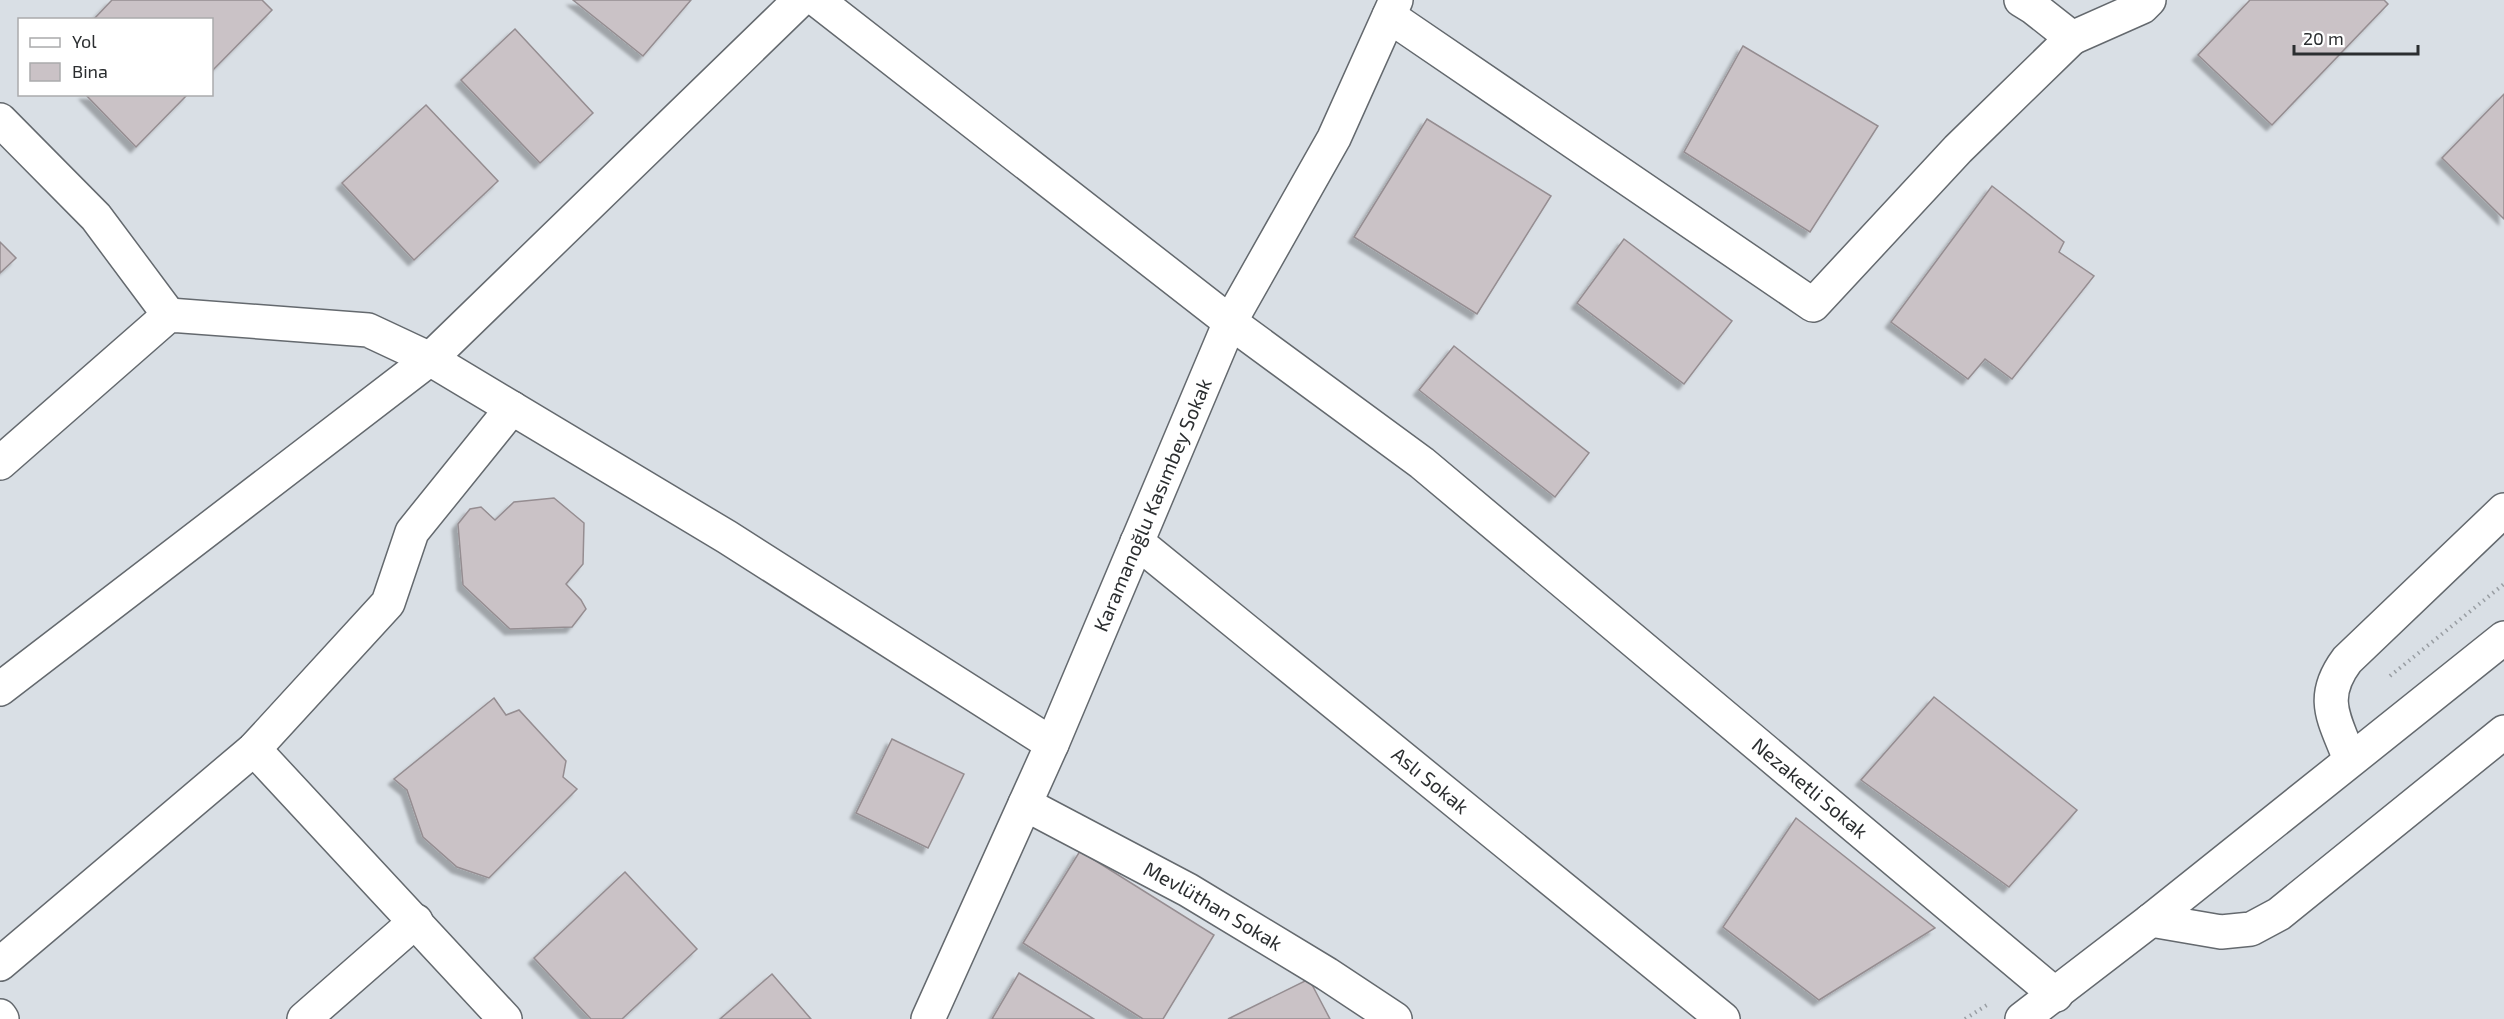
<svg xmlns="http://www.w3.org/2000/svg" width="2504" height="1019" font-family="'Exo 2',sans-serif">
  <defs>
    <filter id="shadow"><feDropShadow dx="-5.5" dy="5.5" stdDeviation="1.5" flood-color="#0004"/></filter>
  </defs>
  <rect width="100%" height="100%" fill="#d9dfe5"/>
  <path fill="#cac2c6" stroke="#958d91" stroke-width="1.5" filter="url(#shadow)" d="M112,0H262L272,10L212,71V20H93Z
    M573,0H691L643,56Z
    M2250,0H2384L2388,4L2272,125L2198,55Z
    M515,29L593,113L540,163L461,80Z
    M1743,46L1878,126L1810,232L1684,152Z
    M85,94H188L136,147Z
    M2504,94V219L2442,158Z
    M426,105L498,181L414,260L342,183Z
    M1427,119L1551,196L1477,314L1354,237Z
    M1992,186L2064,242L2059,252L2094,276L2012,379L1985,359L1968,379L1891,322Z
    M1624,239L1732,321L1684,384L1577,303Z
    M0,242L16,258L0,273Z
    M1454,346L1589,453L1555,497L1419,390Z
    M554,498L584,523L583,564L566,584L581,600L586,609L572,627L510,629L463,585L458,524L470,509L481,507L495,520L514,502Z
    M1934,697L2077,810L2009,887L1861,780Z
    M494,698L506,715L519,710L566,761L563,777L577,789L489,878L457,867L423,837L407,790L394,779Z
    M892,739L964,774L928,848L856,813Z
    M1796,818L1935,928L1819,1000L1723,927Z
    M1080,851L1214,935L1163,1019H1143L1023,943Z
    M625,872L697,949L622,1019H591L534,958Z
    M1019,973L1094,1019H992Z
    M772,974L811,1019H720Z
    M1309,979L1330,1019H1228Z"/>
  <g fill="none" stroke-linecap="round" stroke-linejoin="round">
    <defs>
      <g id="minor">
        <path id="s1" d="M817,0L1230,322L1422,463L2056,995"/>
        <path d="M1389,16L1813,305L1958,149L2072,38L2034,8L2021,0"/>
        <path d="M2072,38L2142,7L2149,0"/>
        <path d="M0,120L96,217L169,315"/>
        <path d="M0,463L169,315L368,330L430,359L727,537L1052,744"/>
        <path id="s2" d="M1137,542L1723,1019"/>
        <path d="M0,689L430,359L800,0"/>
        <path d="M254,749L505,1019"/>
        <path d="M2350,760C2335,719 2318,699 2347,660L2504,510"/>
        <path id="s3" d="M1025,804L1188,890L1327,974L1395,1019"/>
        <path d="M2151,920L2221,932L2251,929L2279,914L2504,732"/>
        <path d="M0,964L254,749L388,603L412,532L512,408"/>
        <path d="M0,1016L2,1019"/>
        <path d="M304,1019L416,921"/>
        <path id="s4" d="M928,1019L1052,744L1230,322L1334,138L1396,0"/>
      </g>
      <path id="major" d="M2022,1019L2151,920L2504,638"/>
    </defs>
    <use href="#minor" stroke="#64696e" stroke-width="36"/>
    <use href="#major" stroke="#64696e" stroke-width="36"/>
    <path stroke="#999ea3" stroke-width="4" stroke-dasharray="1.5 4.5" stroke-linecap="butt" d="M2390,676L2504,584
      M1965,1019L1987,1005"/>
    <use href="#minor" stroke="#fff" stroke-width="33"/>
    <use href="#major" stroke="#fff" stroke-width="33"/>
  </g>
  <g text-anchor="middle" stroke-width="4.5" stroke-linejoin="round" paint-order="stroke">
    <g font-size="20" fill="#2b2e30" stroke="#fff">
      <text dy="7" stroke="none"><textPath href="#s4" startOffset="561">Karamanoğlu Kasımbey Sokak</textPath></text>
      <text dy="7" stroke="none"><textPath href="#s2" startOffset="378">Aslı Sokak</textPath></text>
      <text dy="7" stroke="none"><textPath href="#s1" startOffset="1268">Nezaketli Sokak</textPath></text>
      <text dy="7" stroke="none"><textPath href="#s3" startOffset="214">Mevlüthan Sokak</textPath></text>
    </g>
  </g>
  <rect x="18" y="18" width="195" height="78" fill="#ffffff" stroke="#aaabac" stroke-width="1.5"/>
  <rect x="30" y="38" width="30" height="9" fill="#ffffff" stroke="#aaabac" stroke-width="1.5"/>
  <text x="72" y="48" font-size="18" fill="#2b2e30">Yol</text>
  <rect x="30" y="63" width="30" height="18" fill="#cac2c6" stroke="#aaabac" stroke-width="1.5"/>
  <text x="72" y="78" font-size="18" fill="#2b2e30">Bina</text>
  <path d="M2294 45v9h124v-9" fill="none" stroke="#2b2e30" stroke-width="3"/>
  <text x="2303" y="45" font-size="18" fill="#2b2e30" stroke="#ffffff" stroke-width="4.5" paint-order="stroke">20 m</text>
</svg>
